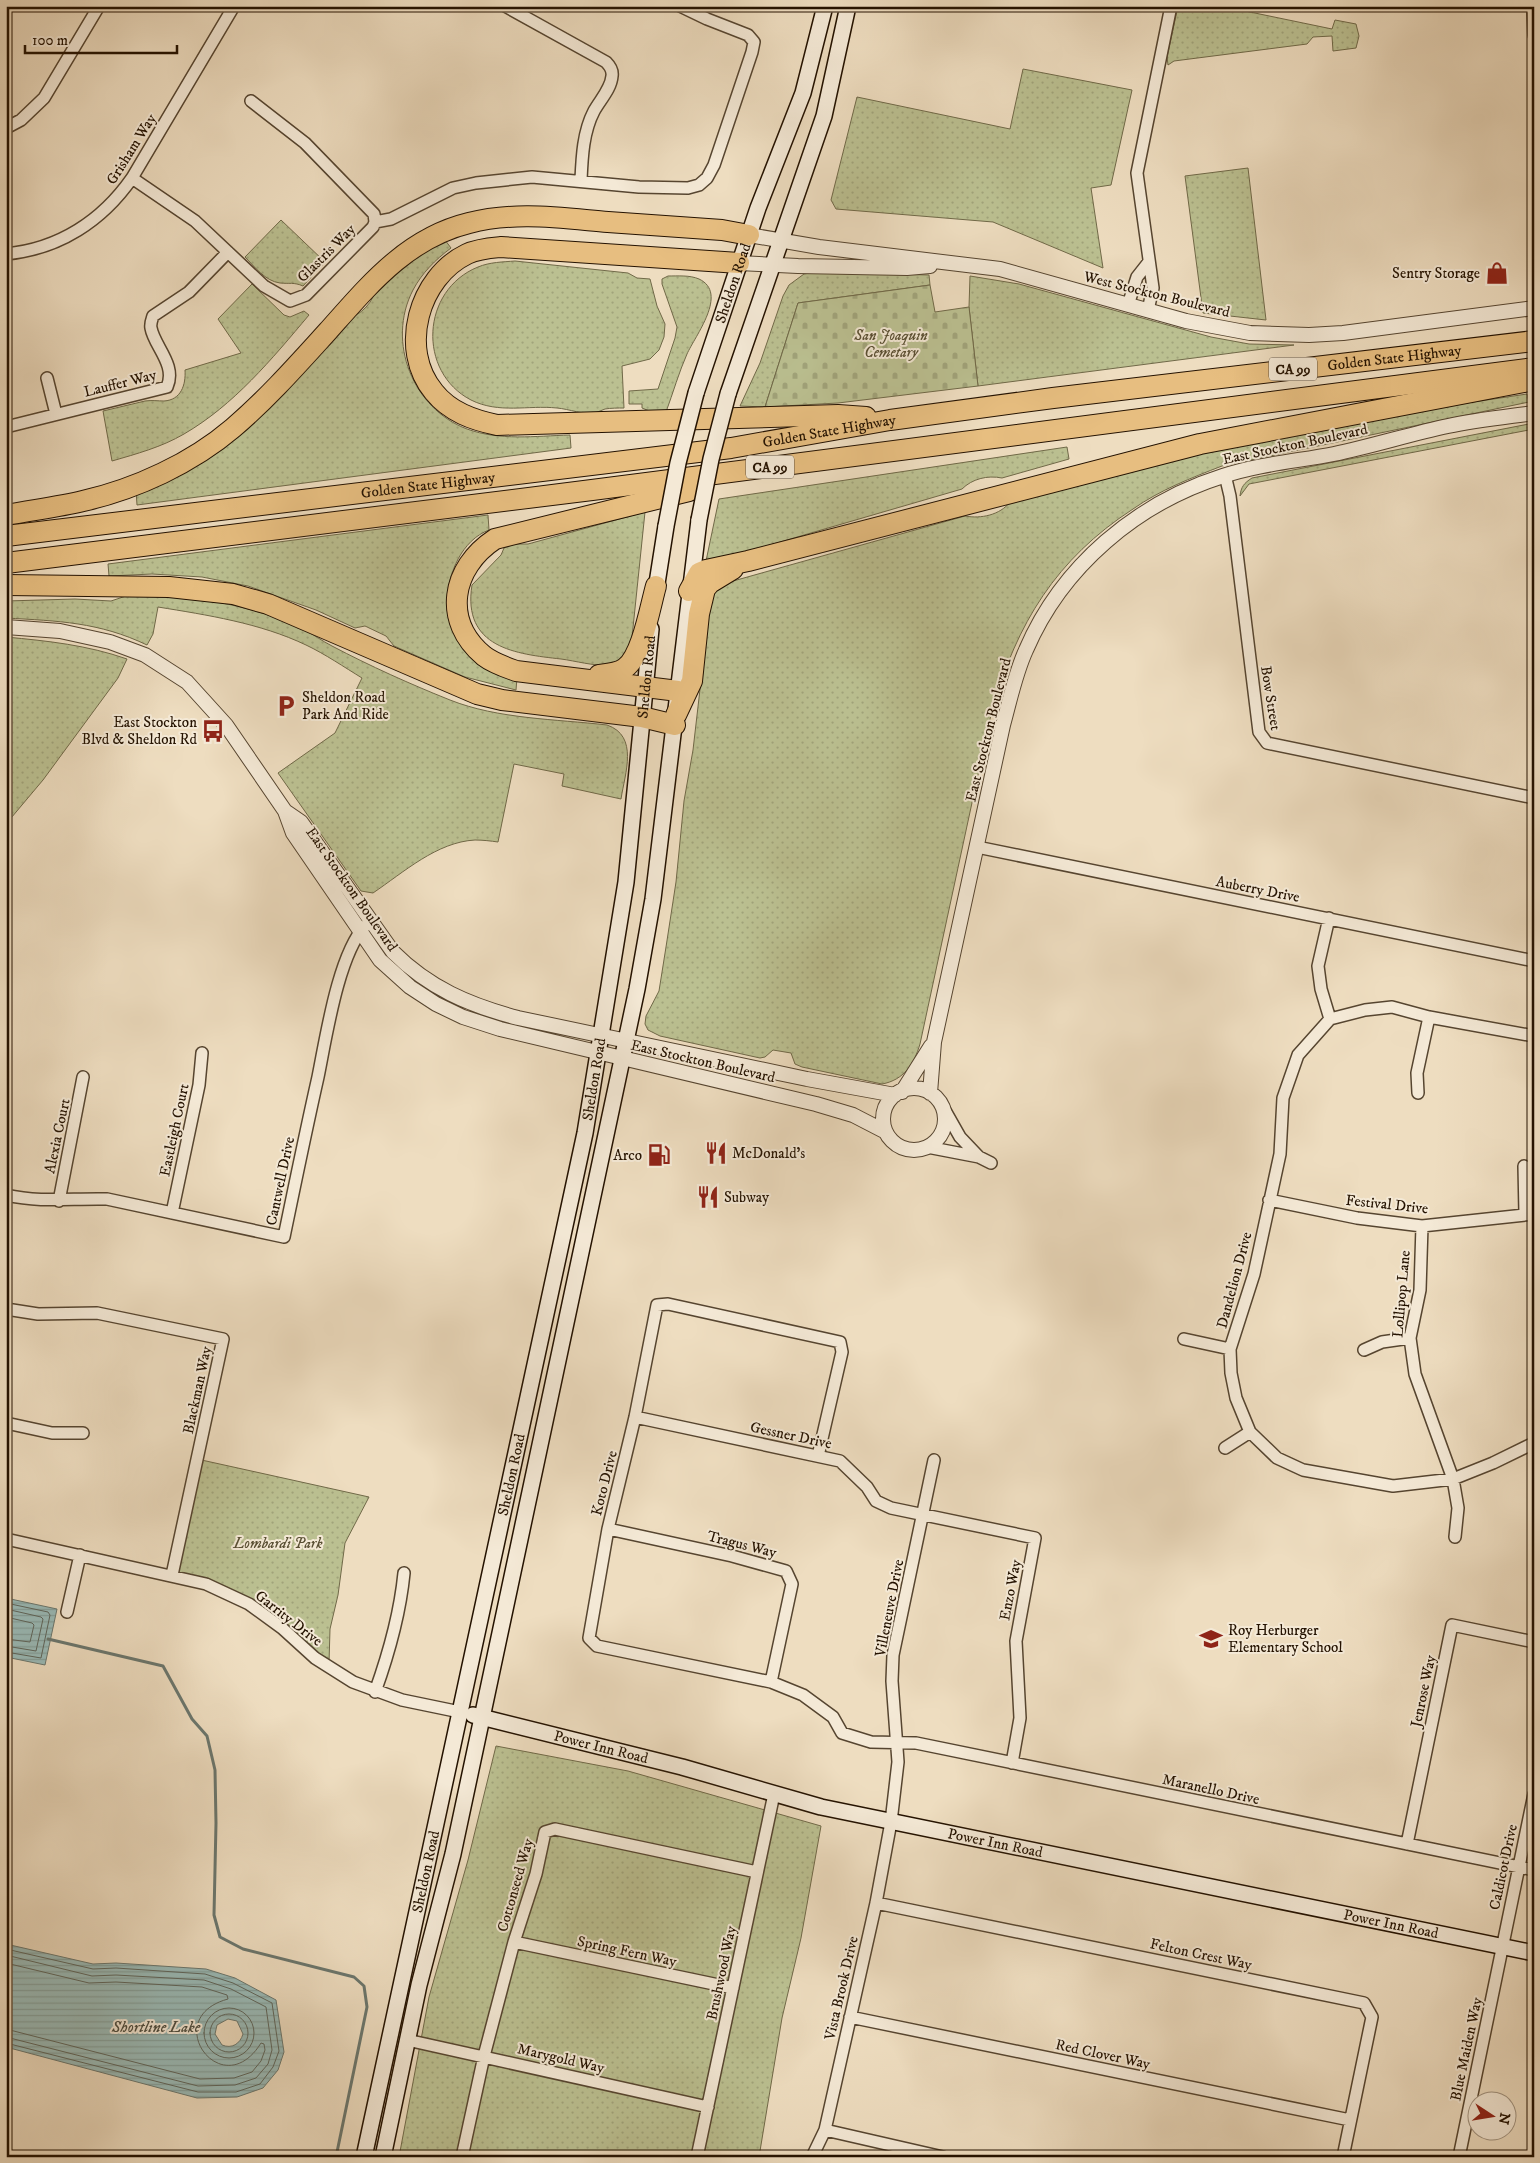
<svg xmlns="http://www.w3.org/2000/svg" width="1540" height="2163" font-family="'IM FELL DW Pica',serif">
  <defs>
    <pattern id="grass-dots" width="8" height="8" patternUnits="userSpaceOnUse" patternTransform="scale(1.25)"><rect width="8" height="8" fill="#bbc091"/><path d="M2 2h.1M6 6h.1" fill="none" stroke="#a1a47b" stroke-width="1.8" stroke-linecap="round"/></pattern>
    <pattern id="cemetery-stones" width="16" height="16" patternUnits="userSpaceOnUse" patternTransform="scale(1.25)"><rect width="16" height="16" fill="#bbc091"/><path d="M2 7V4a2 2 0 0 1 4 0v3zM10 15v-3a2 2 0 0 1 4 0v3z" fill="#a1a47b"/></pattern>
    <pattern id="water-rules" width="6" height="5" patternUnits="userSpaceOnUse" patternTransform="scale(1.25)"><rect width="6" height="5" fill="#9abbb8"/><path d="M0 2.5h6" fill="none" stroke="#85a09c"/></pattern>
  </defs>
  <rect width="100%" height="100%" fill="#eeddc0"/>
  <filter id="stains"><feTurbulence type="fractalNoise" baseFrequency=".004" numOctaves="4"/><feColorMatrix values="0 0 0 0 .2 0 0 0 0 .09 0 0 0 0 .02 0 0 0 .5 -.17"/></filter>
  <radialGradient id="worn" r=".72"><stop offset=".6" stop-color="#630" stop-opacity="0"/><stop offset="1" stop-color="#630" stop-opacity=".3"/></radialGradient>
  <path fill="url(#grass-dots)" stroke="#706948" d="M1178,6H1221L1332,29L1335,20L1356,24L1359,36L1356,48L1333,51L1332,36L1313,37L1307,44L1174,61L1168,65L1167,57Z
    M1023,69L1132,90L1111,185L1091,188L1103,268L993,222L836,209L831,200L857,97L1010,129Z
    M1248,168L1266,320L1203,313L1185,176Z
    M281,220L325,262L303,286C294,282 289,284 280,283C265,281 255,267 245,257Z
    M445,240L451,248C435,260 422,273 413,290C386,342 413,409 467,429C500,441 535,436 570,435L571,448L137,505L136,490L169,476L347,319C361,315 374,302 376,287L396,270Z
    M515,261L628,273L637,278L650,279L657,306L665,324L664,337L659,350L650,359L622,366L624,408C618,408 611,408 605,409C602,410 598,412 595,413C584,415 569,409 557,408C528,405 499,414 471,400C417,372 421,290 478,267C490,262 503,262 515,261Z
    M816,272L929,275L930,285L798,303L765,407L740,406L760,363L783,296L789,285L804,274Z
    M668,276C678,276 690,275 699,279C729,293 695,336 687,354C679,372 673,393 666,412H652L642,408V404H629V391L658,389L675,338L677,327L662,284V279Z
    M970,276L1019,284L1211,337L1249,344L1294,345L978,386L969,307Z
    M252,284L284,315L290,317L304,311L309,315C272,359 234,405 184,434C162,447 136,454 112,461L103,411C117,408 131,404 145,401C152,400 158,401 164,401C181,400 186,385 185,370L241,353L218,319Z
    M1527,394L1529,402L1222,466C1191,478 1160,490 1133,509C1056,559 1017,623 992,710L920,1044C914,1064 904,1080 882,1084L802,1067L795,1064L791,1053L773,1050L765,1057L760,1058L660,1036L648,1030L645,1024L646,1016L659,991L666,947L676,882L684,801L693,750L711,594L726,583L965,516C981,519 1000,515 1010,502L1158,460L1359,419Z
    M1534,423V429L1249,484L1240,496C1241,487 1244,483 1252,478Z
    M1067,447L1069,459L1002,478C987,475 972,479 962,489L708,563L706,561L719,499Z
    M645,512L631,647L625,658C620,661 613,665 607,665C593,666 576,661 561,659C516,654 462,648 472,585L501,555L504,548L515,544H528Z
    M488,515L489,530C462,540 448,573 447,601C447,610 450,619 452,628L517,678L516,690L465,677L394,646L386,636L365,626L355,628L316,610L248,586L202,577L152,574L109,576L108,564Z
    M129,595C189,595 248,603 303,629C313,634 322,641 332,646C370,666 410,684 450,700C498,719 555,719 607,725C639,736 625,773 621,799L562,786L564,774L514,764L498,842C491,841 483,840 475,840C437,842 404,872 373,893L361,891L278,773L335,733L362,678C344,667 325,654 306,645C260,623 207,615 158,607L153,634L147,645C99,622 58,621 6,618V601L75,599L111,601Z
    M6,637C48,641 87,645 127,659L118,678L43,780L6,824Z
    M197,1459L369,1497L345,1543L338,1595L330,1629L329,1663L263,1609L172,1575Z
    M496,1746L628,1771L821,1826L801,1938L782,2018L759,2157H399L429,1997L468,1860Z"/>
  <path fill="url(#cemetery-stones)" stroke="#706948" d="M930,285L935,312L969,307L978,386L838,403L765,407L798,303Z"/>
  <path fill="url(#water-rules)" stroke="#6b776e" fill-rule="evenodd" d="M6,1598L57,1609L45,1665L6,1657Z
    M6,1944L93,1964L116,1963L206,1969L235,1978L276,2000L284,2052L278,2070L263,2088L237,2097L197,2098L6,2047ZM228,2019L237,2021L243,2034C240,2044 232,2049 222,2045L215,2034L217,2025Z"/>
  <g fill="none" stroke-linecap="round" stroke-linejoin="round">
    <path stroke="#5f665c" stroke-width="1" d="M6,1603L48,1612L50,1615L41,1658L6,1652
      M6,1609L41,1617L43,1619L36,1651L6,1646
      M6,1617L32,1623L34,1625L30,1642L6,1639
      M6,1949L93,1969L116,1968L205,1974L233,1983L272,2003L279,2051L273,2067L260,2084L236,2092H198L6,2043
      M6,1955L92,1976L116,1975L204,1980L231,1989L266,2007L272,2050L268,2064L256,2078L235,2085L198,2086L6,2037
      M6,1963L89,1983L116,1982L202,1987L227,1995L228,1999C158,2018 222,2106 261,2043L264,2044L265,2050L261,2061L252,2072L234,2078L200,2079L6,2029
      M204 2033a25 25 0 1 1 50 0a25 25 0 1 1-50 0Z
      M210 2033a19 19 0 1 1 38 0a19 19 0 1 1-38 0Z"/>
    <path stroke="#6b776e" stroke-width="3" d="M48,1639L163,1666L192,1719L207,1736L215,1770L216,1823L214,1915L220,1937L243,1949L354,1977L364,1986L367,2007L336,2157"/>
    <defs>
      <path id="minor" d="M505,6L606,62C610,66 613,70 612,76C611,89 600,100 594,111C583,132 582,157 581,180
        M1533,6L1534,35
        M6,128L21,120L44,98L99,6
        M132,178L195,221L264,286L290,301L306,295L373,227L375,222L374,214L305,143L251,101
        M375,222L391,219L453,188L476,183L532,177L639,187L688,188L699,185L707,178L714,165L752,52L754,42L748,35L707,19L680,6
        M6,254C59,249 102,221 132,178L234,6
        M1128,305L1137,277L1148,263
        M1148,310L1153,288L1137,173L1171,6
        M47,378L56,414
        M6,427L167,387C177,365 154,346 151,328C150,324 152,319 153,316L189,292L228,252
        M1225,475L1230,496L1259,732L1267,743L1534,798
        M977,847L1534,961
        M1329,918L1318,966L1321,989L1330,1019
        M1534,1036L1429,1017L1392,1007L1365,1010L1330,1019L1298,1055L1283,1098L1280,1154L1254,1274L1230,1349L1231,1373L1236,1398L1250,1432L1277,1458L1303,1470L1393,1486L1453,1479L1493,1463L1534,1443
        M1418,1093L1417,1073L1429,1017
        M943,1107L960,1137L979,1157
        M927,1147L979,1157L991,1163
        M1524,1166L1525,1214
        M6,1195C42,1203 71,1198 107,1199L284,1237C295,1184 306,1130 318,1077C326,1038 338,955 365,926
        M1269,1200L1357,1218L1422,1226L1534,1214
        M59,1201L83,1077
        M172,1213L199,1085L202,1053
        M1422,1226L1420,1290L1410,1338L1415,1374L1453,1479L1458,1508L1455,1537
        M6,1309L38,1314L97,1313L223,1339L172,1575
        M1184,1339L1230,1349
        M1364,1350L1382,1342L1410,1338
        M635,1417L840,1461L867,1487L876,1501L891,1508L1035,1538L1016,1641L1020,1718L1012,1763
        M6,1423L52,1433H83
        M1225,1448L1250,1432
        M818,1456L842,1352L840,1342L668,1304L657,1305L635,1417L608,1529L589,1638L597,1646L771,1682L803,1695L833,1717L842,1733L871,1742L916,1743L1534,1870
        M608,1529L732,1556L786,1571L792,1584L771,1682
        M6,1539L206,1584L249,1604L282,1628L315,1658L353,1682L402,1700L460,1712
        M67,1612L80,1555
        M375,1692C389,1653 400,1614 404,1573
        M1407,1844L1452,1625L1534,1642
        M876,1903L1364,2003L1372,2017L1343,2157
        M514,1942L733,1988
        M850,2017L1350,2120
        M407,2040L708,2107
        M825,2130L943,2157
        M462,2157L484,2056L514,1942L536,1874L545,1832L555,1829L757,1872
        M697,2157L774,1794
        M812,2157L825,2130L876,1903L891,1822L898,1762L892,1681L893,1655L934,1460
        M1459,2157L1534,1794"/>
      <path id="tertiary" d="M749,235L819,247L1000,269L1186,321L1250,333L1309,335L1343,333L1534,308
        M739,263L798,266L907,268L930,266
        M6,627L60,631L110,642L145,655L187,682L226,725L285,811L293,833L380,960L410,987L436,1004L463,1017L500,1029L816,1104L853,1115L884,1131
        M285,811L301,822L393,952C429,988 469,1005 518,1018L807,1079L895,1095
        M883 1119a31 31 0 1 1 62 0a31 31 0 1 1-62 0Z
        M902,1092L931,1046
        M930,1093L934,1042L1003,725C1010,700 1015,674 1026,650C1062,566 1137,503 1223,476C1259,464 1298,461 1334,454C1373,446 1410,434 1448,426C1476,420 1505,417 1534,413"/>
      <g id="secondary">
        <path id="s1" d="M696,393L758,208L803,93L825,6"/>
        <path d="M728,394L824,116L848,6"/>
        <path d="M655,596L666,526"/>
        <path id="s2" d="M473,1715L682,1767L821,1807L1534,1953"/>
        <path id="s3" d="M364,2157L585,1133L626,882L651,629"/>
        <path d="M383,2157L419,1985L453,1854L637,989L653,899L699,520"/>
      </g>
      <g id="motorway">
        <path d="M739,263L501,247C490,248 477,249 467,254C419,277 398,349 434,392C450,412 473,420 497,425L838,415L866,417"/>
        <path d="M6,515C32,510 58,507 83,501C136,489 192,463 233,428C268,398 298,364 328,331C369,285 407,238 469,223C515,211 561,218 608,222C646,225 684,227 722,230L749,235"/>
        <path id="s4" d="M6,536L731,448L890,420L1053,398L1534,341"/>
        <path d="M6,563L592,490L1534,368"/>
        <path d="M6,585L169,587L233,594L268,604L477,694L502,700L642,717L675,725"/>
        <path d="M689,591L699,573L706,570L748,561L1200,444L1529,381"/>
        <path d="M599,675C607,674 619,673 625,668C642,656 650,607 656,586"/>
        <path d="M678,691L516,671C505,667 493,663 484,656C442,621 451,568 495,539L689,491"/>
        <path d="M676,715L692,681L699,614L705,589L710,583L733,569"/>
      </g>
    </defs>
    <use href="#minor" stroke="#564530" stroke-width="14"/>
    <use href="#tertiary" stroke="#564530" stroke-width="16"/>
    <use href="#secondary" stroke="#241200" stroke-width="18"/>
    <use href="#motorway" stroke="#241200" stroke-width="22"/>
    <use href="#minor" stroke="#f4e9d6" stroke-width="11"/>
    <use href="#tertiary" stroke="#f4e9d6" stroke-width="14"/>
    <use href="#secondary" stroke="#f4e9d6" stroke-width="15"/>
    <use href="#motorway" stroke="#e7be80" stroke-width="20"/>
    <defs>
      <path id="secondary-bridge" d="M699,520L711,459L728,394
        M666,526L678,463L696,393"/>
    </defs>
    <use href="#secondary-bridge" stroke="#241200" stroke-width="18" stroke-linecap="butt"/>
    <use href="#secondary-bridge" stroke="#f4e9d6" stroke-width="15"/>
  </g>
  <defs>
    <symbol id="shop-bare" viewBox="-9 -9 18 18"><path d="M-5-2.5h2.3a2.7 3.5 0 0 1 5.4 0H5L5.5 6h-11ZM-1.5-2.5h3a1.5 2.3 0 0 0-3 0Z" fill="#8f2418" stroke="#f4e9d6" stroke-width="2.5" paint-order="stroke"/></symbol>
    <symbol id="parking-bare" viewBox="-9 -9 18 18"><path d="M-3.5-5.5H1a3.5 3.5 0 0 1 0 7H-1V5.5H-3.5ZM-1-3.4V-.6H.8a1.4 1.4 0 0 0 0-2.8Z" fill="#8f2418" stroke="#f4e9d6" stroke-width="2.5" paint-order="stroke"/></symbol>
    <symbol id="bus-bare" viewBox="-9 -9 18 18"><path d="M-5-6H5V4H4V6H2V4H-2V6H-4V4H-5ZM-3.5-4V0h7V-4ZM-3.5 1.2v1.5H-2V1.2ZM2 1.2v1.5H3.5V1.2Z" fill="#8f2418" stroke="#f4e9d6" stroke-width="2.5" paint-order="stroke"/></symbol>
    <symbol id="restaurant-bare" viewBox="-9 -9 18 18"><path d="M-5-6h1v4h1v-4h1v4h1v-4h1v5L-1.5 .5V6h-2V.5L-5-1ZM5-6V6H3V1.5H1.5Q1.5-4 5-6Z" fill="#8f2418" stroke="#f4e9d6" stroke-width="2.5" paint-order="stroke"/></symbol>
    <symbol id="fuel-bare" viewBox="-9 -9 18 18"><path d="M-5.5-6h7V0h2V4h1.3V-2.5L3-4.5l.8-.8L6-3V5H2.5V1h-1V6h-7ZM-4.2-4.7v3.2H.2V-4.7Z" fill="#8f2418" stroke="#f4e9d6" stroke-width="2.5" paint-order="stroke"/></symbol>
    <symbol id="school-bare" viewBox="-9 -9 18 18"><path d="M0-5L7-2L0 1L-7-2ZM-4 1L0 2.5L4 1V4Q0 6-4 4Z" fill="#8f2418" stroke="#f4e9d6" stroke-width="2.5" paint-order="stroke"/></symbol>
  </defs>
  <g fill-rule="evenodd">
    <use href="#shop-bare" x="1481" y="257" width="32" height="32"/>
    <use href="#parking-bare" x="270" y="690" width="32" height="32"/>
    <use href="#bus-bare" x="197" y="715" width="32" height="32"/>
    <use href="#restaurant-bare" x="700" y="1137" width="32" height="32"/>
    <use href="#fuel-bare" x="643" y="1139" width="32" height="32"/>
    <use href="#restaurant-bare" x="692" y="1181" width="32" height="32"/>
    <use href="#school-bare" x="1195" y="1623" width="32" height="32"/>
  </g>
  <g text-anchor="middle" stroke-width="4" stroke-linejoin="round" paint-order="stroke">
    <g fill="#f4e9d6" stroke="#625240" stroke-width="1">
      <rect x="1269" y="357.5" width="48" height="23" rx="4"/>
      <rect x="746" y="455.5" width="48" height="23" rx="4"/>
    </g>
    <g font-size="14" font-weight="bold" fill="#241200">
      <text x="1293" y="374">CA 99</text>
      <text x="770" y="472">CA 99</text>
    </g>
    <g font-size="15" fill="#241200" stroke="#f4e9d6">
      <text transform="translate(131 149) rotate(-58)" y="5">Grisham Way</text>
      <text transform="translate(326 253) rotate(-45)" y="5">Glastris Way</text>
      <text dy="5" stroke="none"><textPath href="#s1" startOffset="116">Sheldon Road</textPath></text>
      <text transform="translate(1157 294) rotate(14)" y="5">West Stockton Boulevard</text>
      <text dy="5" stroke="none"><textPath href="#s4" startOffset="1400">Golden State Highway</textPath></text>
      <text transform="translate(120 383) rotate(-14)" y="5">Lauffer Way</text>
      <text dy="5" stroke="none"><textPath href="#s4" startOffset="830">Golden State Highway</textPath></text>
      <text transform="translate(1295 444) rotate(-12)" y="5">East Stockton Boulevard</text>
      <text dy="5" stroke="none"><textPath href="#s4" startOffset="425">Golden State Highway</textPath></text>
      <text dy="5" stroke="none"><textPath href="#s3" startOffset="1508">Sheldon Road</textPath></text>
      <text transform="translate(1271 698) rotate(81)" y="5">Bow Street</text>
      <text transform="translate(988 730) rotate(-76)" y="5">East Stockton Boulevard</text>
      <text transform="translate(352 889) rotate(55)" y="5">East Stockton Boulevard</text>
      <text transform="translate(1258 889) rotate(11)" y="5">Auberry Drive</text>
      <text transform="translate(703 1061) rotate(13)" y="5">East Stockton Boulevard</text>
      <text dy="5" stroke="none"><textPath href="#s3" startOffset="1102">Sheldon Road</textPath></text>
      <text transform="translate(174 1130) rotate(-78)" y="5">Eastleigh Court</text>
      <text transform="translate(57 1136) rotate(-78)" y="5">Alexia Court</text>
      <text transform="translate(280 1181) rotate(-78)" y="5">Cantwell Drive</text>
      <text transform="translate(1387 1204) rotate(6)" y="5">Festival Drive</text>
      <text transform="translate(1234 1280) rotate(-75)" y="5">Dandelion Drive</text>
      <text transform="translate(1401 1294) rotate(-85)" y="5">Lollipop Lane</text>
      <text transform="translate(197 1390) rotate(-78)" y="5">Blackman Way</text>
      <text transform="translate(791 1435) rotate(12)" y="5">Gessner Drive</text>
      <text dy="5" stroke="none"><textPath href="#s3" startOffset="698">Sheldon Road</textPath></text>
      <text transform="translate(604 1483) rotate(-76)" y="5">Koto Drive</text>
      <text transform="translate(742 1544) rotate(14)" y="5">Tragus Way</text>
      <text transform="translate(1010 1590) rotate(-79)" y="5">Enzo Way</text>
      <text transform="translate(889 1608) rotate(-79)" y="5">Villeneuve Drive</text>
      <text transform="translate(289 1618) rotate(38)" y="5">Garrity Drive</text>
      <text transform="translate(1423 1691) rotate(-78)" y="5">Jenrose Way</text>
      <text dy="5" stroke="none"><textPath href="#s2" startOffset="132">Power Inn Road</textPath></text>
      <text transform="translate(1211 1789) rotate(12)" y="5">Maranello Drive</text>
      <text dy="5" stroke="none"><textPath href="#s2" startOffset="538">Power Inn Road</textPath></text>
      <text transform="translate(1503 1867) rotate(-78)" y="5">Caldicot Drive</text>
      <text dy="5" stroke="none"><textPath href="#s3" startOffset="292">Sheldon Road</textPath></text>
      <text transform="translate(515 1885) rotate(-74)" y="5">Cottonseed Way</text>
      <text dy="5" stroke="none"><textPath href="#s2" startOffset="942">Power Inn Road</textPath></text>
      <text transform="translate(627 1951) rotate(12)" y="5">Spring Fern Way</text>
      <text transform="translate(1201 1954) rotate(12)" y="5">Felton Crest Way</text>
      <text transform="translate(721 1973) rotate(-78)" y="5">Brushwood Way</text>
      <text transform="translate(841 1988) rotate(-77)" y="5">Vista Brook Drive</text>
      <text transform="translate(1466 2049) rotate(-78)" y="5">Blue Maiden Way</text>
      <text transform="translate(1103 2054) rotate(12)" y="5">Red Clover Way</text>
      <text transform="translate(561 2058) rotate(13)" y="5">Marygold Way</text>
    </g>
    <g font-size="15" fill="#241200" stroke="#f4e9d6" text-anchor="start">
      <text x="1480" y="278" text-anchor="end">Sentry Storage</text>
      <text x="302" y="702">Sheldon Road<tspan x="302" dy="17">Park And Ride</tspan></text>
      <text x="197" y="727" text-anchor="end">East Stockton<tspan x="197" dy="17">Blvd &amp; Sheldon Rd</tspan></text>
      <text x="732" y="1158">McDonald's</text>
      <text x="642" y="1160" text-anchor="end">Arco</text>
      <text x="724" y="1202">Subway</text>
      <text x="1228" y="1635">Roy Herburger<tspan x="1228" dy="17">Elementary School</tspan></text>
    </g>
    <g font-size="15" font-style="italic" fill="#594f33" stroke="#f4e9d6">
      <text x="891" y="340">San Joaquin<tspan x="891" dy="17">Cemetary</tspan></text>
      <text x="278" y="1548">Lombardi Park</text>
    </g>
    <g font-size="16" font-style="italic" fill="#4d4d40" stroke="#f4e9d6">
      <text x="156" y="2032">Shortline Lake</text>
    </g>
  </g>
  <rect width="1540" height="2163" fill="none" stroke="#eeddc0" stroke-width="25"/>
  <rect x="8" y="8" width="1525" height="2148" fill="none" stroke="#241200" stroke-width="2.5"/>
  <rect x="12" y="12" width="1515" height="2138" fill="none" stroke="#241200"/>
  <g transform="translate(1492 2116) rotate(102)"><circle r="24" fill="#f4e9d6" stroke="#a19380"/>
  <path d="M0-4L9 19L0 12L-9 19Z" fill="#8f2418"/>
  <text y="-8" font-size="14" font-weight="bold" text-anchor="middle" fill="#241200">N</text>
  </g>
  <path d="M25 45v8h152v-8" fill="none" stroke="#241200" stroke-width="2.5"/>
  <text x="32" y="45" font-size="15" fill="#241200" stroke="#f4e9d6" stroke-width="4" paint-order="stroke">100 m</text>
  <rect width="100%" height="100%" filter="url(#stains)"/>
  <rect width="100%" height="100%" fill="url(#worn)"/>
</svg>
